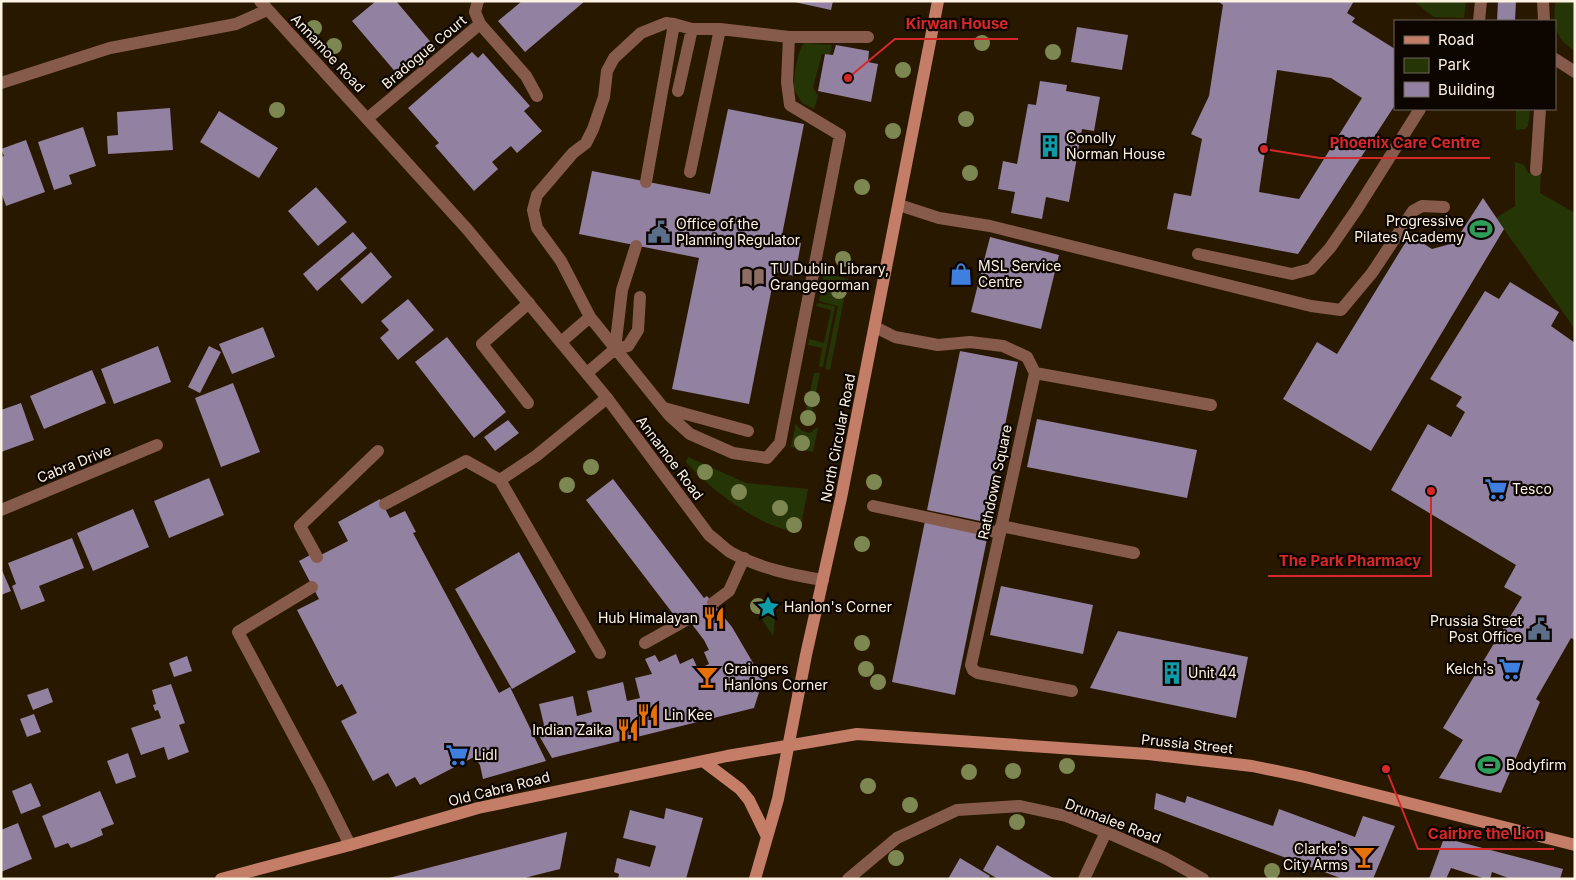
<svg xmlns="http://www.w3.org/2000/svg" width="1576" height="880" font-family="Inter,sans-serif">
  <rect width="100%" height="100%" fill="#291800"/>
  <path fill="#263505" d="M1413,1H1466L1464,18L1434,17Z
    M1555,1H1575V51C1553,37 1554,25 1555,1Z
    M804,43L832,45L830,54H822L813,87L818,96L814,109L802,103L793,88C794,78 797,51 804,43Z
    M1516,109H1530L1528,126L1525,129L1516,130Z
    M1515,162L1524,165L1528,173H1541L1540,193L1575,213V329L1496,218L1515,206Z
    M824,273L848,279L830,370L825,369L838,306L819,301Z
    M817,303L835,306L823,367L819,366L822,348L808,345L809,339L824,343L831,310L816,306Z
    M814,373H820L810,421L808,422L804,419Z
    M796,423C799,429 802,432 810,433L816,428H818L813,452L791,447Z
    M688,457L746,483L808,489L800,530L797,532C761,528 709,489 686,462Z
    M754,600L761,601L776,609L773,636L751,603Z"/>
  <path fill="#9281a0" fill-rule="evenodd" d="M376,1H396L434,46L398,75L352,21Z
    M522,1H585L525,52L498,21Z
    M790,1H833L831,10Z
    M1218,1H1354L1347,13L1355,18L1352,22L1395,49V105L1298,254L1167,229L1174,193L1191,196L1202,139L1191,134L1209,96L1223,5ZM1277,70L1331,78L1362,98L1299,199L1259,192Z
    M1498,1H1516L1515,21H1497Z
    M1077,27L1128,35L1122,70L1071,62Z
    M836,45L869,51L868,62L878,64L871,102L818,91L825,54L833,55Z
    M472,52L478,58L483,53L530,106L524,111L542,131L517,153L511,146L492,162L498,169L474,191L435,146L439,143L408,108Z
    M1040,81L1067,85L1066,91L1100,97L1094,131L1082,129L1069,202L1046,197L1042,219L1011,213L1015,192L998,189L1003,161L1017,164L1028,104L1036,105Z
    M170,108L173,150L108,154L107,136L118,135L117,112Z
    M728,109L804,124L781,240L801,243L795,276L775,272L749,404L672,389L699,258L579,234L592,171L710,194Z
    M219,111L278,148L259,178L200,142Z
    M83,127L96,166L69,175L72,184L54,190L38,142Z
    M26,140L45,192L6,206L1,192V157L4,156L1,149Z
    M316,187L347,222L318,246L288,211Z
    M1483,198L1504,229L1371,451L1283,399L1317,342L1337,354L1410,235L1432,249L1454,243Z
    M353,232L367,248L317,291L303,274Z
    M990,237L1059,255L1041,329L971,312Z
    M371,252L392,277L362,304L340,279Z
    M1510,282L1559,312L1551,326L1575,343V640L1571,638L1536,699L1540,702L1501,793L1439,778L1463,740L1443,728L1522,597L1504,587L1516,565L1391,490L1428,424L1451,437L1465,412L1456,406L1462,397L1430,379L1485,291L1499,299Z
    M408,299L434,330L398,360L380,338L389,330L381,321Z
    M263,327L275,357L232,374L219,344Z
    M447,337L506,412L474,438L415,362Z
    M158,346L171,382L114,404L101,369Z
    M209,346L221,352L200,393L188,387Z
    M960,351L1018,362L985,522L927,510Z
    M92,370L106,403L44,429L30,396Z
    M233,383L260,452L221,467L195,398Z
    M21,403L34,440L1,452V410Z
    M1037,419L1197,450L1187,498L1027,467Z
    M508,420L519,433L495,451L484,437Z
    M209,478L224,515L169,538L154,501Z
    M613,479L704,598L707,596L732,627L763,680L754,708L552,758L534,727L544,725L539,704L573,696L577,716L592,712L587,691L623,682L627,701L640,698L635,678L652,674L645,659L655,655L659,662L676,654L680,664L693,658L698,669L709,664L704,652L709,650L704,640L684,614L677,619L586,500Z
    M380,499L390,518L405,511L416,532L413,533L499,693L510,687L546,761L483,779L480,765L474,757L420,785L415,777L396,787L388,773L373,781L341,721L357,713L342,684L337,687L297,610L319,599L299,561L312,554L315,558L348,541L338,522Z
    M133,509L149,547L93,571L77,533Z
    M925,521L988,534L955,695L892,682Z
    M72,538L84,568L39,586L45,601L21,610L12,586L16,584L8,563Z
    M519,552L576,652L512,689L455,589Z
    M1,568L11,591L1,595Z
    M1001,586L1093,605L1083,654L990,635Z
    M1118,631L1248,657L1236,718L1090,688Z
    M187,656L192,671L174,677L169,663Z
    M171,684L185,723L179,725L189,752L168,760L164,747L141,755L131,728L161,718L158,710L155,711L153,705L156,704L152,690Z
    M48,688L53,702L33,710L27,695Z
    M34,714L41,732L27,737L20,719Z
    M128,753L136,777L116,784L107,761Z
    M31,783L41,806L21,814L12,791Z
    M100,791L114,824L101,829L103,835L87,842L71,848L68,843L55,848L42,816Z
    M1156,793L1185,803L1187,796L1273,826L1279,809L1355,837L1363,816L1395,826L1373,879H1343L1154,809Z
    M666,808L703,818L686,879H618L619,874L614,872L617,858L650,867L656,846L623,838L630,810L664,819Z
    M18,823L32,859L1,872V830Z
    M567,832L560,869L532,876L522,879H385Z
    M1444,838L1563,869L1560,879H1511L1492,872L1490,879H1486L1451,868L1446,879H1429Z
    M997,845L1027,863L1055,879H998L983,870Z
    M960,858L990,876L988,879H948Z"/>
  <g fill="none" stroke-linecap="round" stroke-linejoin="round">
    <path stroke="#865b4c" stroke-width="12" d="M1543,1L1544,21
      M1479,21L1481,1
      M480,24L526,76L537,96
      M789,37L787,82L790,105L840,135L780,443L767,458L733,453L690,434L669,415L590,317L561,261L537,228L533,210L537,195L573,153L586,143L593,129L604,97L607,71L614,58L641,33L666,23L674,24L692,29H720L789,37H868
      M1555,59L1575,72
      M678,91L692,29
      M1536,170L1540,109
      M690,172L720,29
      M646,182L674,24
      M899,205L939,218L990,226L1311,306L1341,310L1372,273L1413,211L1422,206L1444,207
      M1198,254L1292,274L1311,269L1330,248L1357,209L1420,109
      M561,342L590,317
      M615,349L622,290L636,246
      M587,373L615,349L628,346L638,330L640,297
      M664,408L748,431
      M500,480L600,653
      M385,504L466,461L500,480L536,456L607,398
      M873,506L1000,533
      M317,557L300,526L378,451
      M312,587L238,632L320,785L350,845
      M713,603L729,591L744,558
      M645,643L688,619"/>
    <path stroke="#865b4c" stroke-width="12" d="M1,83L110,48L236,24L267,10
      M368,118L480,24L475,12L478,1
      M875,327L895,337L938,345L970,342L1003,346L1027,357L1035,373L971,665L973,670L978,673L1072,691
      M1035,373L1211,405
      M528,403L482,344L529,303
      M1,510L157,445
      M1001,526L1134,553
      M848,879L897,838L957,810L1020,806L1066,816L1106,832L1165,858L1203,879
      M1084,879L1106,832"/>
    <path stroke="#865b4c" stroke-width="12" d="M260,1L467,229L607,398L709,535C716,540 723,547 730,552C759,568 791,575 823,580"/>
    <path stroke="#c47e67" stroke-width="12" d="M703,761L740,789L749,800L767,837
      M221,879L350,845L478,808L727,756L857,734L1148,754L1252,766L1305,777L1575,845
      M755,879L778,799L806,655L841,498L938,1"/>
  </g>
  <g fill="#7d8751">
    <circle cx="314" cy="28" r="8"/>
    <circle cx="982" cy="43" r="8"/>
    <circle cx="334" cy="46" r="8"/>
    <circle cx="1053" cy="52" r="8"/>
    <circle cx="903" cy="70" r="8"/>
    <circle cx="277" cy="110" r="8"/>
    <circle cx="966" cy="119" r="8"/>
    <circle cx="893" cy="131" r="8"/>
    <circle cx="970" cy="173" r="8"/>
    <circle cx="862" cy="187" r="8"/>
    <circle cx="843" cy="259" r="8"/>
    <circle cx="839" cy="291" r="8"/>
    <circle cx="812" cy="399" r="8"/>
    <circle cx="808" cy="418" r="8"/>
    <circle cx="802" cy="443" r="8"/>
    <circle cx="591" cy="467" r="8"/>
    <circle cx="705" cy="472" r="8"/>
    <circle cx="874" cy="482" r="8"/>
    <circle cx="567" cy="485" r="8"/>
    <circle cx="739" cy="492" r="8"/>
    <circle cx="780" cy="508" r="8"/>
    <circle cx="794" cy="525" r="8"/>
    <circle cx="862" cy="544" r="8"/>
    <circle cx="758" cy="606" r="8"/>
    <circle cx="862" cy="643" r="8"/>
    <circle cx="866" cy="669" r="8"/>
    <circle cx="878" cy="682" r="8"/>
    <circle cx="1067" cy="766" r="8"/>
    <circle cx="1013" cy="771" r="8"/>
    <circle cx="969" cy="772" r="8"/>
    <circle cx="868" cy="786" r="8"/>
    <circle cx="910" cy="805" r="8"/>
    <circle cx="1017" cy="822" r="8"/>
    <circle cx="896" cy="858" r="8"/>
    <circle cx="1272" cy="871" r="8"/>
  </g>
  <defs>
    <symbol id="building-bare" viewBox="-9 -9 18 18"><path d="M-4-6H4V6H1V3H-1V6H-4ZM-2.5-4.3h1.7v1.8h-1.7ZM.8-4.3h1.7v1.8H.8ZM-2.5-1h1.7V.8h-1.7ZM.8-1h1.7V.8H.8Z" fill="#0f9aa8" stroke="#0c0500" stroke-width="2.5" paint-order="stroke"/></symbol>
    <symbol id="stadium-bare" viewBox="-9 -9 18 18"><path d="M0-5a6.5 5 0 1 0 0 10a6.5 5 0 1 0 0-10ZM-3.5-1.8h7v3.6h-7Z" fill="#2e9e5b" stroke="#0c0500" stroke-width="2.5" paint-order="stroke"/></symbol>
    <symbol id="civic-bare" viewBox="-9 -9 18 18"><path d="M-.6-6.5H3V-4.5H.6V-3L4-1V1h2V6H-6V1h2V-1L-.6-3ZM-1.2 2.5V6h2.4V2.5Z" fill="#5c6f8a" stroke="#0c0500" stroke-width="2.5" paint-order="stroke"/></symbol>
    <symbol id="shop-bare" viewBox="-9 -9 18 18"><path d="M-5-2.5h2.3a2.7 3.5 0 0 1 5.4 0H5L5.5 6h-11ZM-1.5-2.5h3a1.5 2.3 0 0 0-3 0Z" fill="#3f7fe0" stroke="#0c0500" stroke-width="2.5" paint-order="stroke"/></symbol>
    <symbol id="library-bare" viewBox="-9 -9 18 18"><path d="M-6-4Q-3-5.5-.7-3.5V5Q-3 3-6 4ZM6-4Q3-5.5 .7-3.5V5Q3 3 6 4Z" fill="#8d6e63" stroke="#0c0500" stroke-width="2.5" paint-order="stroke"/></symbol>
    <symbol id="supermarket-bare" viewBox="-9 -9 18 18"><path d="M-6-5.5h2.5l.6 2H6L4.5 2H-2.5L-4.4-4H-6ZM-1.5 3.2a1.3 1.3 0 1 0 .1 0ZM3 3.2a1.3 1.3 0 1 0 .1 0Z" fill="#3f7fe0" stroke="#0c0500" stroke-width="2.5" paint-order="stroke"/></symbol>
    <symbol id="sight-bare" viewBox="-9 -9 18 18"><path d="M0-6L1.8-2.2L6-1.7L2.9 1.2L3.7 5.4L0 3.3L-3.7 5.4L-2.9 1.2L-6-1.7L-1.8-2.2Z" fill="#0f9aa8" stroke="#0c0500" stroke-width="2.5" paint-order="stroke"/></symbol>
    <symbol id="restaurant-bare" viewBox="-9 -9 18 18"><path d="M-5-6h1v4h1v-4h1v4h1v-4h1v5L-1.5 .5V6h-2V.5L-5-1ZM5-6V6H3V1.5H1.5Q1.5-4 5-6Z" fill="#e8710a" stroke="#0c0500" stroke-width="2.5" paint-order="stroke"/></symbol>
    <symbol id="bar-bare" viewBox="-9 -9 18 18"><path d="M-6-5H6L.8 .8V4.5H3.5V6h-7V4.5H-.8V.8Z" fill="#e8710a" stroke="#0c0500" stroke-width="2.5" paint-order="stroke"/></symbol>
  </defs>
  <g fill-rule="evenodd">
    <use href="#building-bare" x="1034" y="130" width="32" height="32"/>
    <use href="#stadium-bare" x="1465" y="213" width="32" height="32"/>
    <use href="#civic-bare" x="643" y="216" width="32" height="32"/>
    <use href="#shop-bare" x="945" y="258" width="32" height="32"/>
    <use href="#library-bare" x="737" y="261" width="32" height="32"/>
    <use href="#supermarket-bare" x="1480" y="473" width="32" height="32"/>
    <use href="#sight-bare" x="752" y="591" width="32" height="32"/>
    <use href="#restaurant-bare" x="698" y="602" width="32" height="32"/>
    <use href="#civic-bare" x="1523" y="613" width="32" height="32"/>
    <use href="#supermarket-bare" x="1494" y="653" width="32" height="32"/>
    <use href="#building-bare" x="1156" y="657" width="32" height="32"/>
    <use href="#bar-bare" x="691" y="661" width="32" height="32"/>
    <use href="#restaurant-bare" x="632" y="699" width="32" height="32"/>
    <use href="#restaurant-bare" x="612" y="714" width="32" height="32"/>
    <use href="#supermarket-bare" x="441" y="739" width="32" height="32"/>
    <use href="#stadium-bare" x="1473" y="749" width="32" height="32"/>
    <use href="#bar-bare" x="1348" y="841" width="32" height="32"/>
  </g>
  <g text-anchor="middle" stroke-width="4.5" stroke-linejoin="round" paint-order="stroke">
    <g font-size="14" fill="#fef3e3" stroke="#0c0500">
      <text transform="translate(424 52) rotate(-40)" y="5">Bradogue Court</text>
      <text transform="translate(328 53) rotate(47)" y="5">Annamoe Road</text>
      <text transform="translate(838 438) rotate(-79)" y="5">North Circular Road</text>
      <text transform="translate(670 458) rotate(53)" y="5">Annamoe Road</text>
      <text transform="translate(74 464) rotate(-22)" y="5">Cabra Drive</text>
      <text transform="translate(995 482) rotate(-78)" y="5">Rathdown Square</text>
      <text transform="translate(1187 744) rotate(6)" y="5">Prussia Street</text>
      <text transform="translate(499 789) rotate(-14)" y="5">Old Cabra Road</text>
      <text transform="translate(1113 821) rotate(21)" y="5">Drumalee Road</text>
    </g>
    <g font-size="14" fill="#fef3e3" stroke="#0c0500" text-anchor="start">
      <text x="1066" y="143">Conolly<tspan x="1066" dy="16">Norman House</tspan></text>
      <text x="1464" y="226" text-anchor="end">Progressive<tspan x="1464" dy="16">Pilates Academy</tspan></text>
      <text x="676" y="229">Office of the<tspan x="676" dy="16">Planning Regulator</tspan></text>
      <text x="978" y="271">MSL Service<tspan x="978" dy="16">Centre</tspan></text>
      <text x="770" y="274">TU Dublin Library,<tspan x="770" dy="16">Grangegorman</tspan></text>
      <text x="1512" y="494">Tesco</text>
      <text x="784" y="612">Hanlon's Corner</text>
      <text x="698" y="623" text-anchor="end">Hub Himalayan</text>
      <text x="1522" y="626" text-anchor="end">Prussia Street<tspan x="1522" dy="16">Post Office</tspan></text>
      <text x="724" y="674">Graingers<tspan x="724" dy="16">Hanlons Corner</tspan></text>
      <text x="1494" y="674" text-anchor="end">Kelch's</text>
      <text x="1188" y="678">Unit 44</text>
      <text x="664" y="720">Lin Kee</text>
      <text x="612" y="735" text-anchor="end">Indian Zaika</text>
      <text x="474" y="760">Lidl</text>
      <text x="1506" y="770">Bodyfirm</text>
      <text x="1348" y="854" text-anchor="end">Clarke's<tspan x="1348" dy="16">City Arms</tspan></text>
    </g>
  </g>
  <path fill="none" stroke="#d62828" stroke-width="2" d="M848 78L895 39H1018M1264 149L1320 158H1490M1431 491L1431 576H1268M1386 769L1418 849H1554"/>
  <g fill="#d62828" stroke="#0c0500" stroke-width="2">
    <circle cx="848" cy="78" r="5"/>
    <circle cx="1264" cy="149" r="5"/>
    <circle cx="1431" cy="491" r="5"/>
    <circle cx="1386" cy="769" r="5"/>
  </g>
  <g font-size="15" text-anchor="middle" font-weight="bold" fill="#d62828" stroke="#0c0500" stroke-width="4.5" stroke-linejoin="round" paint-order="stroke">
    <text x="957" y="29">Kirwan House</text>
    <text x="1405" y="148">Phoenix Care Centre</text>
    <text x="1350" y="566">The Park Pharmacy</text>
    <text x="1486" y="839">Cairbre the Lion</text>
  </g>
  <rect width="1576" height="880" fill="none" stroke="#fef3e3" stroke-width="5"/>
  <rect x="1394" y="20" width="162" height="90" fill="#0c0500" stroke="#6d645b"/>
  <rect x="1404" y="36" width="25" height="8" fill="#c47e67" stroke="#6d645b"/>
  <text x="1438" y="45" font-size="15" fill="#fef3e3">Road</text>
  <rect x="1404" y="58" width="25" height="15" fill="#263505" stroke="#6d645b"/>
  <text x="1438" y="70" font-size="15" fill="#fef3e3">Park</text>
  <rect x="1404" y="82" width="25" height="15" fill="#9281a0" stroke="#6d645b"/>
  <text x="1438" y="95" font-size="15" fill="#fef3e3">Building</text>
</svg>
